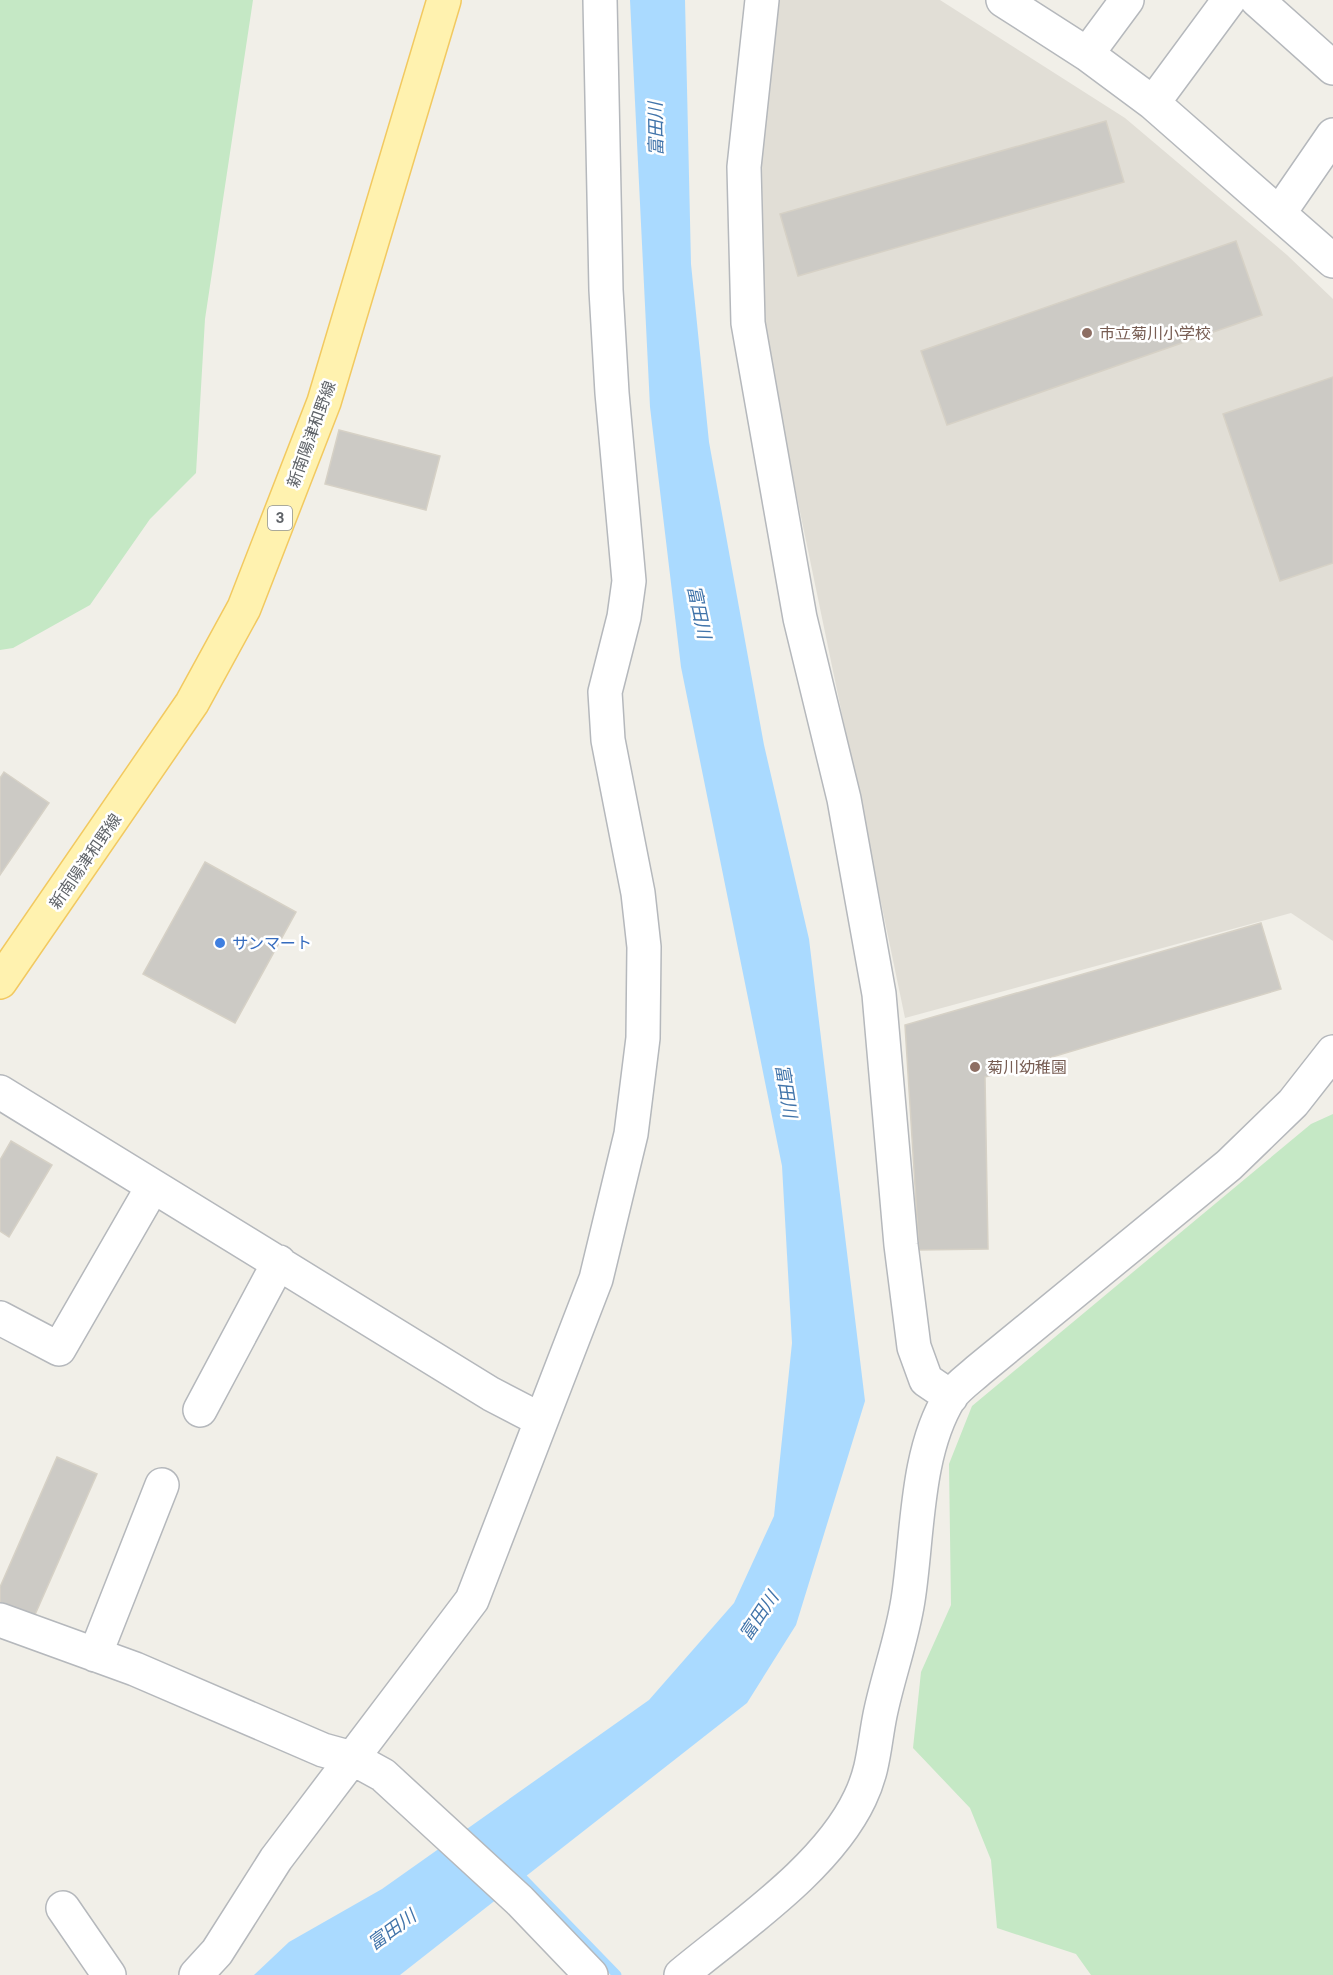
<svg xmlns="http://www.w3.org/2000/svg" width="1333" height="1975" font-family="'DM Sans','Noto Sans JP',sans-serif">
  <rect width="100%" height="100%" fill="#f1efe8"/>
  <path fill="#e1ded6" d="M776,0H940L1125,118L1287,255L1333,299V941L1291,913L905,1018L793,478L763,317L762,152Z"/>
  <path fill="#c5e8c5" d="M0,0H253L205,319L196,473L150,519L90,605L13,648L0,650Z
    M1333,1114V1975H1091L1076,1954L997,1928L991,1860L970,1808L913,1748L921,1672L951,1605L949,1464L972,1406L1311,1124Z"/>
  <path fill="#aadaff" d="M630,0H685L691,264L709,442L764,745L809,939L865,1401L796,1625L747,1703L400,1975H254L289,1942L382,1889L649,1700L734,1603L774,1516L792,1343L782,1166L681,667L650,407Z"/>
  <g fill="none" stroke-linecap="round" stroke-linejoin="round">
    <path stroke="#aadaff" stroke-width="9" d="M514,1869L617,1975"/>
  </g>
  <path fill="#cccac5" stroke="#d6d1c6" stroke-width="1.5" d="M1106,121L1124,182L798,276L780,214Z
    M1236,241L1262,315L947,425L921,351Z
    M1333,377V563L1280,581L1223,414Z
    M339,430L440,456L426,510L325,484Z
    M4,772L49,803L0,875V778Z
    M205,862L296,912L235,1023L143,974Z
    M1261,923L1281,989L985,1077L988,1249L919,1250L905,1025Z
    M11,1141L52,1165L9,1237L0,1231V1160Z
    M57,1457L97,1474L30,1626L0,1613V1587Z"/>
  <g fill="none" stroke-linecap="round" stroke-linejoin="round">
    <defs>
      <path id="minor" d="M762,0L744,167L748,323L800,618L844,799L879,994L901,1245L914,1347L926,1380L951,1397
        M1003,0L1087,54L1153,103L1333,261
        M1257,0L1333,68
        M1087,54L1127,0
        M1153,103L1229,0
        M1280,212L1333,135
        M0,1092L491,1394L541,1420
        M0,1318L59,1349L153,1186
        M200,1410L279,1262
        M0,1620L135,1669L323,1750L352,1758L383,1775L519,1900L591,1975
        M95,1655L162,1485
        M63,1908L109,1975
        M196,1975L217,1952L276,1859L472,1600L596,1279L631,1134L643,1038L644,947L638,893L608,740L605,692L624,617L629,581L612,393L606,290L600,0
        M681,1975C740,1926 827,1868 860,1798C874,1769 874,1745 880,1715C888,1676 902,1639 908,1600C918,1537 915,1453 950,1397C957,1387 970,1378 980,1369L1229,1165L1293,1103L1333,1052"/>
      <path id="major" d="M0,982L192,703L244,608L324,402L444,0"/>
    </defs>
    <use href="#minor" stroke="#b5b8bc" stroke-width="36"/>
    <use href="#major" stroke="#f2c960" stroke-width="36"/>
    <use href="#minor" stroke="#fff" stroke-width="33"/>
    <use href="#major" stroke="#fff2af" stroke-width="33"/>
  </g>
  <g fill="#8d6e63" stroke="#fff" stroke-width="2">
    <circle cx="1087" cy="333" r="6"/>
    <circle cx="975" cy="1067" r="6"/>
  </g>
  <circle fill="#3f7fe0" stroke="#fff" stroke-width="2" cx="220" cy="943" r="6"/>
  <g text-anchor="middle" stroke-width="5" stroke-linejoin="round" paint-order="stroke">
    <rect fill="#fff" stroke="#8f9295" stroke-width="1.5" x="268" y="506" width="24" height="24" rx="4.5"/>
    <g font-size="15" font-weight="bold" fill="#5f6368">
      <text x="280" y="523">3</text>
    </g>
    <g font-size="16" fill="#785e54" stroke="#fff" text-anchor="start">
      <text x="1099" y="339">市立菊川小学校</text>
      <text x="987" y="1073">菊川幼稚園</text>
    </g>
    <g font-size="16" fill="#5f6368" stroke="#fff">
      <text transform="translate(311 434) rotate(-70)" y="6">新南陽津和野線</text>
      <text transform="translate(85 861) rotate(-55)" y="6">新南陽津和野線</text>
    </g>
    <g font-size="16" fill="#366cbe" stroke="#fff" text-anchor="start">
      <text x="232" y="949">サンマート</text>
    </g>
    <g font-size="18" font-style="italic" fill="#4174aa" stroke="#fff">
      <text transform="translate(656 129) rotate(-91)" y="6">富田川</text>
      <text transform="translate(699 612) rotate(78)" y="6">富田川</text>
      <text transform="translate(786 1091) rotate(81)" y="6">富田川</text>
      <text transform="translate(759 1616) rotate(-56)" y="6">富田川</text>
      <text transform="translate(392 1930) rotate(-36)" y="6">富田川</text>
    </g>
  </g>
</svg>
